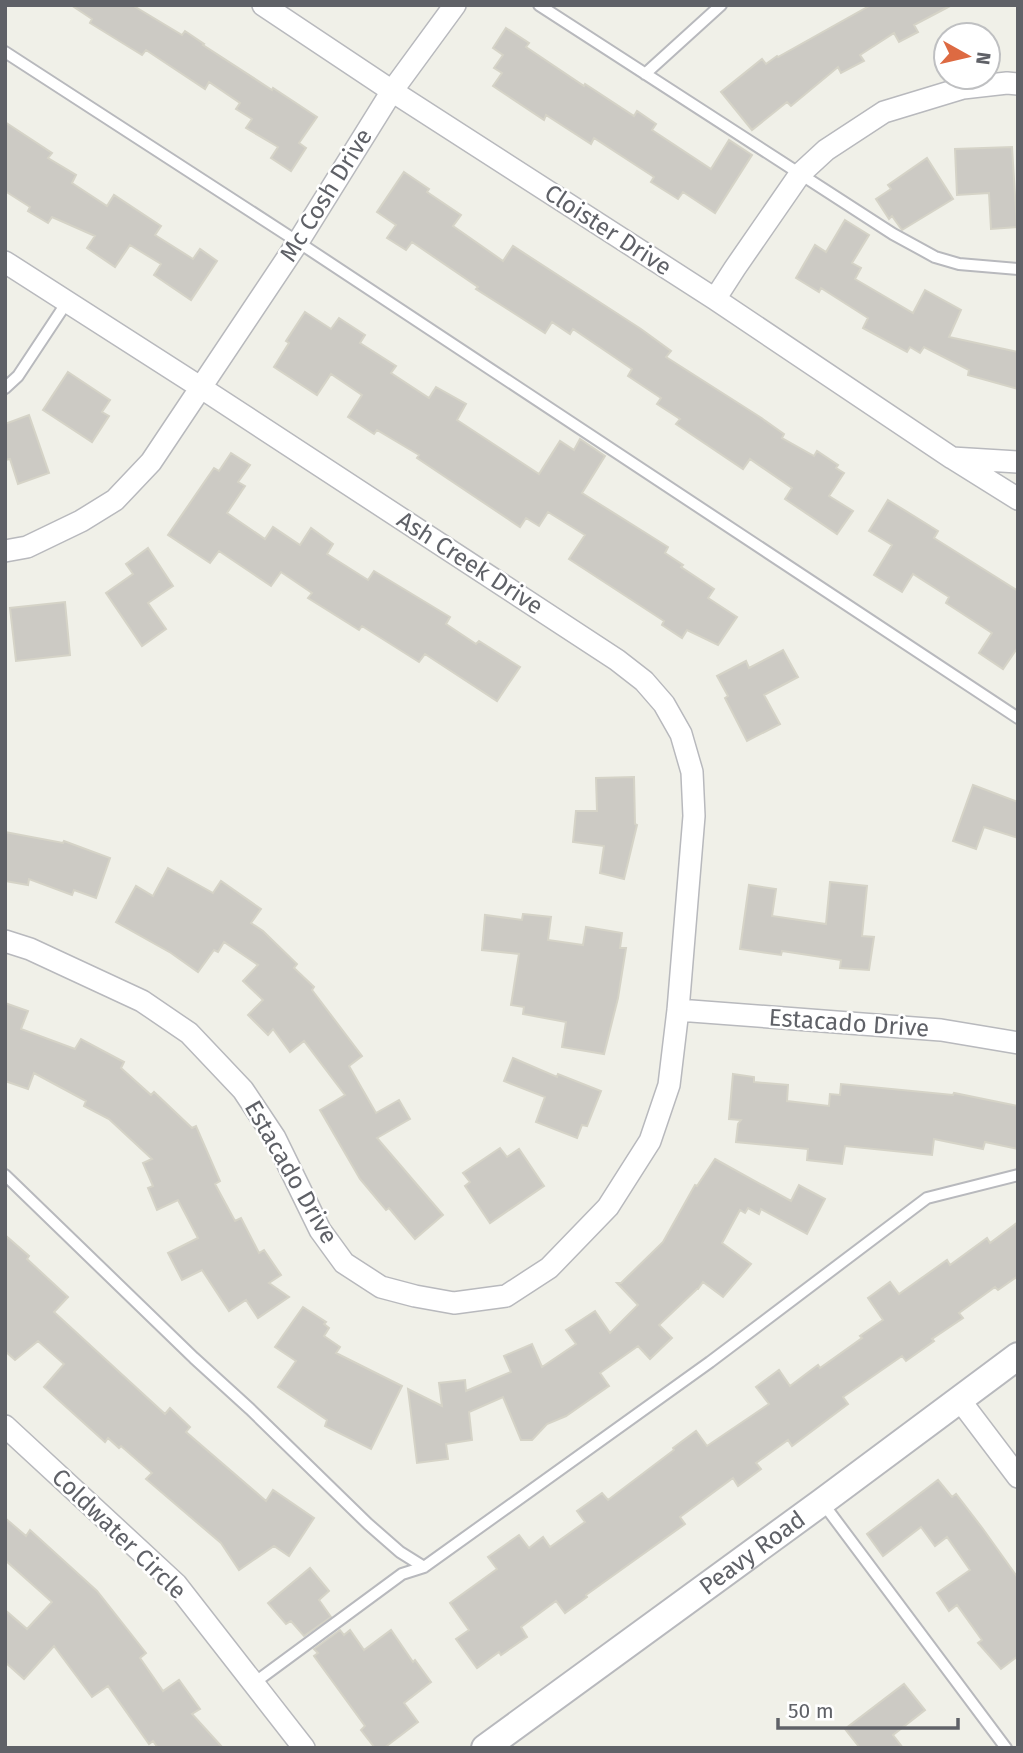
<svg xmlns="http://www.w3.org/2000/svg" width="1023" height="1753" font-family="'Fira Sans',sans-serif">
  <rect width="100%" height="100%" fill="#f0f0e8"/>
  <path fill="#cccac4" stroke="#d5d3c7" stroke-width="2" d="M71,5H132L182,35L185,31L204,44L203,45L272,90L273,88L317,117L299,143L306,148L291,171L271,158L278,147L246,128L252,119L236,109L240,103L209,82L205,89L146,50L142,55L90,23L92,19Z
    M871,5H952L914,25L918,32L899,42L894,33L860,55L864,61L841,73L838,67L791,106L787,102L752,130L721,92L762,59L766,64L777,56L778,57Z
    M506,28L529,43L526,47L584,86L585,84L634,116L637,111L656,124L652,130L711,169L729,140L752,155L715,213L683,192L678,199L651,182L654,177L594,138L591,144L546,115L544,120L493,86L502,73L494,68L503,55L493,48Z
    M5,122L52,153L48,158L76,175L72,183L107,206L114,195L161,226L155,235L193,259L200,249L217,261L191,300L154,275L161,264L130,245L115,267L87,248L95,236L52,217L48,223L28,211L30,207L5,191Z
    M1012,147L1017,227L991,229L989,193L957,195L955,149Z
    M927,158L953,199L902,230L892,216L889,219L876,199L891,189L888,185Z
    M404,172L429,189L427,192L461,215L453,226L503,261L513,246L641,329L671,351L666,357L760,417L784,434L782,438L814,456L817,451L838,465L836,468L844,473L829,496L853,511L837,534L785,499L792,488L750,459L743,469L676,424L680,419L657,404L661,398L628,376L632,369L573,329L570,334L552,322L545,333L476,289L478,287L412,242L406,250L387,238L396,225L377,212Z
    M845,220L869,235L852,263L861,268L855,279L913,313L925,290L961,310L949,337L1018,352V389L968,375L969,370L924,347L920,353L910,347L907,352L863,328L868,318L821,288L819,292L796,278L815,245L826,252Z
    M305,312L331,329L339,318L365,335L360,343L396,366L391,373L429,398L436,387L466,404L457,420L539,474L560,441L574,450L580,439L605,456L582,493L668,547L665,553L683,565L681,567L714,589L708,598L737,617L718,645L687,630L682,638L662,625L664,621L569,559L585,535L548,512L539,526L526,518L520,527L417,458L419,455L377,430L374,434L348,417L362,395L331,374L317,395L274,367L289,343L286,341Z
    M68,372L110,400L102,412L109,416L92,442L43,410Z
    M29,415L49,473L18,484L10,459L5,460V424Z
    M231,453L250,465L238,482L245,486L227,513L265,539L273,527L300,545L311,528L333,544L327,554L368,580L374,571L450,617L446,624L476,644L479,641L520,667L497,701L425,654L419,662L362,626L359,630L308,598L312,593L281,572L271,586L219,551L210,563L168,535L214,468L219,471Z
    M888,500L938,531L934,538L1018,591V647L1003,669L979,653L992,633L946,603L949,597L913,574L902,592L874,575L892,545L869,531Z
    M148,548L173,586L148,603L166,629L142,646L106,593L133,574L126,564Z
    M65,602L70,655L16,661L10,608Z
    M783,650L798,677L764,695L780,724L747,741L725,698L728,696L717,676L746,661L749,668Z
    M634,777L635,824L637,825L624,879L600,873L604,846L573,842L576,811H597L596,778Z
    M973,785L1018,802V838L984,827L976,849L953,841Z
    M5,832L63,843L64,841L110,858L96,898L74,890L72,895L29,879L28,885L5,881Z
    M168,868L213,893L221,881L261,909L251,923L263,931L297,964L294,968L314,987L312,990L362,1056L349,1066L376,1113L399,1100L410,1119L377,1138L443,1215L415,1239L389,1208L386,1210L360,1179L320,1110L345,1095L304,1041L290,1052L273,1029L268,1035L248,1015L263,1000L243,981L258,965L224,942L218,952L214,950L198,972L171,953L116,922L136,886L153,896Z
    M830,882L867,886L862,936L874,937L869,970L840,968L841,960L782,951L781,955L740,949L749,885L776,889L772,916L826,924Z
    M523,914L551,917L548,940L583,945L586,927L622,933L620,948H626L618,998L604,1054L562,1047L566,1022L523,1014L524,1007L511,1005L519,954L482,950L485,915L522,920Z
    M5,1003L28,1011L21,1029L75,1049L81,1039L124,1062L121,1068L151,1095L154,1092L192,1128L196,1126L220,1181L215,1184L235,1221L241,1218L259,1253L264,1250L281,1275L269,1283L289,1297L258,1318L246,1300L229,1311L202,1270L182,1280L168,1253L198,1238L178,1200L157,1210L148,1188L153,1186L143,1163L152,1159L109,1119L84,1106L86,1101L34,1073L28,1089L5,1081Z
    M513,1058L557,1077L558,1074L601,1091L587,1126L582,1125L577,1138L536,1122L545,1097L504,1081Z
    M733,1074L754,1077V1082L788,1085L787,1101L829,1106L830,1094L840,1095L841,1084L953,1095L954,1093L1018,1106V1149L985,1142L983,1149L934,1139L932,1155L845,1146L842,1164L807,1160L808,1149L736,1142L738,1124L741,1120L729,1119Z
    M500,1148L507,1157L519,1149L544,1186L490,1223L465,1186L470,1182L463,1173Z
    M715,1159L791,1201L799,1185L825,1199L807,1234L761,1209L759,1214L748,1208L745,1213L740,1210L722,1243L751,1264L723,1297L703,1282L698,1289H697L659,1325L672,1338L650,1359L638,1346L600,1373L609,1386L566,1416L547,1424L532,1440H521L503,1397L469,1412L472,1440L446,1444L448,1459L417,1463L408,1389L442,1406L439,1383L465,1380L466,1391L511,1372L504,1356L532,1344L542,1367L576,1344L566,1330L595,1311L610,1333L638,1305L617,1283H621L663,1242L695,1185L697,1186Z
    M1018,1222V1276L998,1290L995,1287L959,1313L963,1318L932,1339L934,1341L906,1361L902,1356L843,1397L848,1404L792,1446L788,1440L756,1463L761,1469L738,1486L733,1478L680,1517L685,1524L586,1595L587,1597L565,1613L556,1601L521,1627L527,1637L501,1655L499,1652L477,1668L456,1639L469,1630L450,1603L497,1569L488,1557L519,1535L529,1548L543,1537L550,1547L585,1522L577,1511L602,1493L608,1500L674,1450L673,1448L696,1431L707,1446L769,1404L756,1387L779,1370L790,1386L818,1365L820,1368L862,1338L860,1336L883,1320L868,1298L890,1282L899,1294L947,1260L950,1265L987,1238L990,1243Z
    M5,1235L29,1256L27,1259L68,1297L54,1312L165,1414L170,1408L190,1427L186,1432L266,1501L273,1490L314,1518L289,1556L274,1546L239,1570L221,1543L146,1479L152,1473L121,1446L119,1448L108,1438L105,1442L44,1387L64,1364L38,1341L15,1360L5,1351Z
    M303,1307L326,1322L324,1324L329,1328L324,1336L340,1347L336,1353L402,1386L371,1449L325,1426L327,1420L278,1387L296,1361L275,1347Z
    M938,1480L952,1497L956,1494L983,1529L1018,1578V1656L1001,1669L978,1643L982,1640L957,1605L949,1611L937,1593L970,1570L947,1537L935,1546L921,1527L883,1556L867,1534Z
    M5,1518L26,1536L30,1530L97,1591L146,1653L140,1658L163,1691L179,1680L200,1709L192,1714L223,1748H158L153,1741L149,1744L108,1686L92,1697L54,1646L24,1679L5,1662V1610L27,1629L52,1602L5,1560Z
    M310,1568L329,1591L319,1600L331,1617L304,1636L291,1621L286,1624L268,1603Z
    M340,1630L344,1635L350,1630L364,1650L391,1630L413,1662L415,1660L431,1682L404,1703L418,1722L384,1748H375L361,1730L365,1726L314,1656L318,1653L314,1649Z
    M904,1684L925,1710L893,1735L903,1748H860L845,1729Z"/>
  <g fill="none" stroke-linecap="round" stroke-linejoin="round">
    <defs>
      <path id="service" d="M539,5L893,234L935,257L959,264L1018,269
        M5,52L298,242L1018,718
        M645,74L721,5
        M5,388L18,376L67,302
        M5,1175L194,1358L250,1409L368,1524L400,1552L424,1567
        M822,1502L1006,1748
        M254,1683L402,1574L424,1567L710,1362L927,1198L1018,1175"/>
      <path id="minor" d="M263,5L392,91L715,299L952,458L1018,462
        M5,262L200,387L617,660L644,681L664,704L681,734L692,772L694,816L678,1010L669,1085L650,1141L608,1207L549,1268L506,1296L454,1303L415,1296L381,1287L344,1263L320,1230L275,1138L243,1090L189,1033L142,1001L30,949L5,941
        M715,299L735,268L800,174L826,150L884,112L963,88L1007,83L1018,84
        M954,459L1018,499
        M5,551L27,547L81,521L115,500L151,462L298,242L392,91L455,5
        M678,1010L941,1030L1018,1043
        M959,1399L1018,1477
        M5,1426L176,1584L304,1748"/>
      <g id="tertiary">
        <path id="s1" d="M485,1748L822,1502L1018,1356"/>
      </g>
    </defs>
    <use href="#service" stroke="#b8b9bd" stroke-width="14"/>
    <use href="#minor" stroke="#b8b9bd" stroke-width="24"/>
    <use href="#tertiary" stroke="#b8b9bd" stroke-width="30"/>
    <use href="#service" stroke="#fff" stroke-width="10"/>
    <use href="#minor" stroke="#fff" stroke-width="21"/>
    <use href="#tertiary" stroke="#fff" stroke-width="26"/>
  </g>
  <g text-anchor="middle" stroke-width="5" stroke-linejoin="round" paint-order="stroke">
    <g font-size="24" fill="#5f6167" stroke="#fff">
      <text transform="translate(326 195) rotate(-58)" y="8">Mc Cosh Drive</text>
      <text transform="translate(608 230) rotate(33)" y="8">Cloister Drive</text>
      <text transform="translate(470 563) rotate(33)" y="8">Ash Creek Drive</text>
      <text transform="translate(849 1023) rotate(4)" y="8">Estacado Drive</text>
      <text transform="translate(291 1172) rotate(60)" y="8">Estacado Drive</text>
      <text transform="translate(119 1534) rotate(44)" y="8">Coldwater Circle</text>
      <text dy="8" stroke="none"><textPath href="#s1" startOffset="331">Peavy Road</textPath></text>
    </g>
  </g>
  <rect width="1023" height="1753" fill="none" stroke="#5f6167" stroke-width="14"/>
  <g transform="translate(967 56) rotate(98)"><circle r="33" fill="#ffffff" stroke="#bfc0c2" stroke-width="2"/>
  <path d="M0-5L12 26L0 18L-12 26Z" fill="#dd6a42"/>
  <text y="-10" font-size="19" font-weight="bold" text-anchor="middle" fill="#5f6167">N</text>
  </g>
  <path d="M778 1718v10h180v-10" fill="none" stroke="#5f6167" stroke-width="3.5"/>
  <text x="788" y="1718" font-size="21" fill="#5f6167" stroke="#ffffff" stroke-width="5" paint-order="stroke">50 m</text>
</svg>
